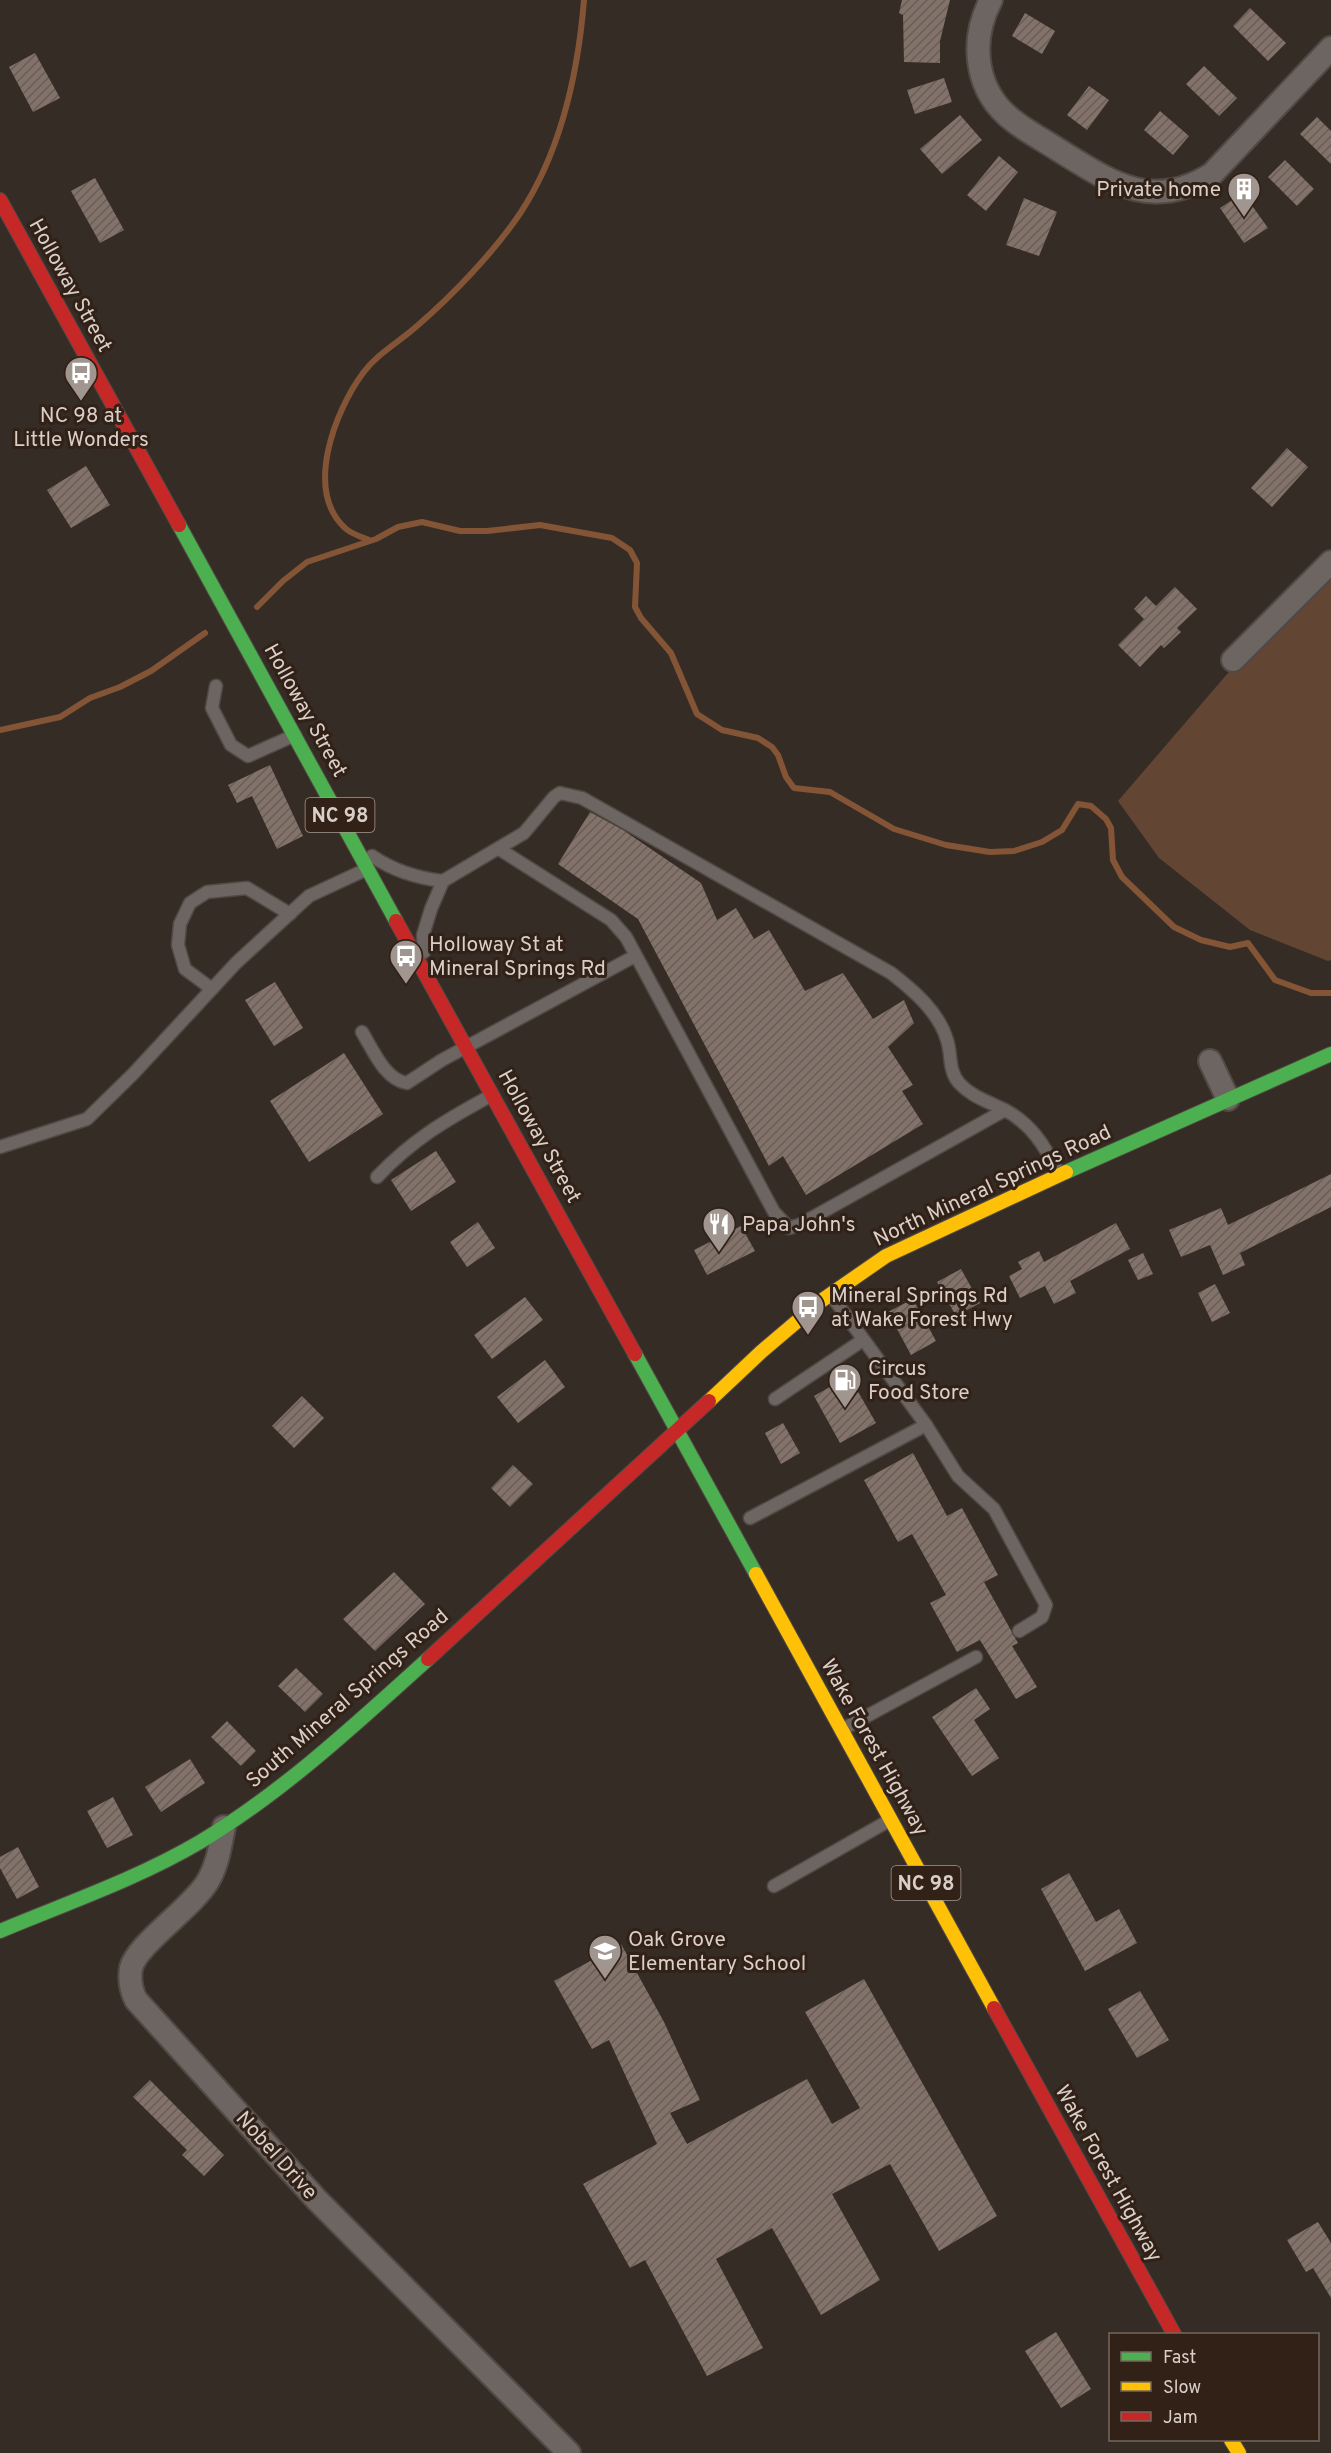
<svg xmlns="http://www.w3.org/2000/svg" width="1331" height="2453" font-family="Overpass,sans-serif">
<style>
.grass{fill:#624533}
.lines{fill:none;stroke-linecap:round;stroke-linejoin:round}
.stream{stroke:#835536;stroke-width:6}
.building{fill:url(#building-hatch)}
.lane-casing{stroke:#524944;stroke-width:15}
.street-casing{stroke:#524944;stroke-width:26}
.fast-casing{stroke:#524944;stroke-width:16}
.slow-casing{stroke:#524944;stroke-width:16}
.jam-casing{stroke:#524944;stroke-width:16}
.lane{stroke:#6c6561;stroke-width:12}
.street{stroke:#6c6561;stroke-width:22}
.fast{stroke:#4caf50;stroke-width:14}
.slow{stroke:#ffc107;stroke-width:14}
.jam{stroke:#c62828;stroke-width:14}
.labels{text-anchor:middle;stroke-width:6;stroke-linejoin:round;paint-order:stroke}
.shield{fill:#312117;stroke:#a79b93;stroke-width:1.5}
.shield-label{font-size:20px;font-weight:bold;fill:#dacfc8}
.poi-label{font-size:21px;fill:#dacfc8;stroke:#312117;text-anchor:start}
.street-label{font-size:21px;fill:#dacfc8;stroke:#312117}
</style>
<defs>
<pattern id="building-hatch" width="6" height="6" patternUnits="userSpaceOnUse" patternTransform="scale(1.5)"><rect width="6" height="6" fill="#827269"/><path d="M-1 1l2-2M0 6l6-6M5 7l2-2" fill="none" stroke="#685d57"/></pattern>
</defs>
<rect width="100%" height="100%" fill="#362c26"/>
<polygon class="grass" points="1331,570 1331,960 1328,961 1250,930 1159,858 1118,801 1234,666"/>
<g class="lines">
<g class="stream">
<path d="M369,540C362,537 351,534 345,528C304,490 335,411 363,373C378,353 399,342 417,326C453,295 495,251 521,212C562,149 578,73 584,0"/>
<polyline points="257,607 283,581 307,562 376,539 398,527 422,522 460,531 487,531 540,525 612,538 630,550 637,563 635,607 641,618 671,653 697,714 722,730 758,738 772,747 778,755 786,777 794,788 830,792 894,829 946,845 990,852 1014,851 1042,842 1062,830 1078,804 1091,806 1106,819 1111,828 1113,860 1122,877 1174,927 1201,940 1230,947 1248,943 1275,980 1311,993 1331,993"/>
<polyline points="0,730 60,717 90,698 120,687 151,671 205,633"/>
</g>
</g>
<g class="building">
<polygon points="902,0 950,0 940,41 940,63 904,62 903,15 899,13"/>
<polygon points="1250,8 1286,43 1268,61 1233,26"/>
<polygon points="1025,13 1055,31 1042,54 1012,36"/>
<polygon points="35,53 60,98 33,112 9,67"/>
<polygon points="1204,66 1237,98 1219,116 1186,84"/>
<polygon points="944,78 952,102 915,114 907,90"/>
<polygon points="1089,86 1109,100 1087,130 1067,115"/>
<polygon points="1160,111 1189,136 1173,155 1144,130"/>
<polygon points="960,115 982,140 942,174 920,149"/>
<polygon points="1317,117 1331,131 1331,164 1300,134"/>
<polygon points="999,156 1018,172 986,211 967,195"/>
<polygon points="1285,160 1314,189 1297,206 1268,177"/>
<polygon points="95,178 124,230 100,243 71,191"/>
<polygon points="1243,193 1268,228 1244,243 1220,208"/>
<polygon points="1024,198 1057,212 1039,256 1006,245"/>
<polygon points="1287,448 1308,467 1272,507 1251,488"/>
<polygon points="86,466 110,505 71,528 47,490"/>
<polygon points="1175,587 1197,609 1177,628 1181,632 1164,648 1161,645 1140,667 1118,645 1144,619 1134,609 1146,596 1156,606"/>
<polygon points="270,765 303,836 277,849 252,796 237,803 228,785"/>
<polygon points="590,812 623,830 701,883 717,920 736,908 754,939 769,930 805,991 843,973 873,1019 904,1000 914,1023 888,1047 913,1085 902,1091 923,1124 806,1195 783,1156 769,1166 638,919 558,864"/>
<polygon points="275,982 303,1028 274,1046 245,1000"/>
<polygon points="344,1053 383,1114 309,1162 270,1101"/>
<polygon points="436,1151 456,1182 411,1211 391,1180"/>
<polygon points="1331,1174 1331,1207 1240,1253 1245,1265 1223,1275 1210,1245 1181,1257 1169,1230 1221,1208 1228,1225"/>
<polygon points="478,1222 495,1248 467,1267 450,1242"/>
<polygon points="1116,1223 1130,1249 1070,1281 1076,1293 1054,1304 1045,1286 1020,1298 1009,1276 1022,1269 1018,1262 1039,1251 1044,1262"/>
<polygon points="741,1226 755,1251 707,1275 694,1250"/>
<polygon points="1143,1253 1153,1274 1138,1280 1128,1260"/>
<polygon points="961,1269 980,1303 956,1316 937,1282"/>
<polygon points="1215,1284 1230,1313 1212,1322 1198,1293"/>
<polygon points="525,1297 543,1320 492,1359 474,1335"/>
<polygon points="913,1299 936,1341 911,1355 888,1312"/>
<polygon points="545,1360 565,1387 518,1423 497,1397"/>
<polygon points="849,1376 876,1423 840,1443 814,1396"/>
<polygon points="302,1396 324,1418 294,1448 272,1426"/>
<polygon points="783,1423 800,1453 781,1464 765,1433"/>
<polygon points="913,1453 947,1516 962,1508 998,1575 984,1582 1018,1643 1012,1646 1037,1687 1016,1699 980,1640 957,1652 930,1603 946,1595 912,1534 898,1542 864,1480"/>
<polygon points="513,1465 533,1484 510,1507 491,1488"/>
<polygon points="394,1572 425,1604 375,1651 343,1619"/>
<polygon points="296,1668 323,1694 305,1712 278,1686"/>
<polygon points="976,1688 990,1709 974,1720 999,1758 972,1776 932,1717"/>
<polygon points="227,1721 256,1751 241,1766 211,1737"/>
<polygon points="190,1759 205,1783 161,1812 145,1787"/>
<polygon points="113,1797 133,1835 107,1848 87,1811"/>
<polygon points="18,1847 39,1887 17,1899 0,1868 0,1857"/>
<polygon points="1069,1873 1096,1922 1119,1909 1137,1943 1085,1971 1041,1889"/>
<polygon points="621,1944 664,2022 700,2100 670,2113 687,2144 807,2079 832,2124 860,2108 805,2012 864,1979 997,2216 939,2251 890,2164 832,2194 880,2280 821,2315 772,2228 716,2259 763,2348 707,2376 645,2260 630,2268 583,2184 657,2144 609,2040 592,2049 554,1981"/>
<polygon points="1140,1991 1169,2040 1137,2058 1108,2009"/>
<polygon points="150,2080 224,2155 204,2176 182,2155 187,2150 133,2097"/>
<polygon points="1318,2222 1331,2243 1331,2298 1313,2268 1306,2272 1287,2240"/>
<polygon points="1056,2332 1091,2389 1061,2408 1025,2351"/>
</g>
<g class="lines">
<g class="lane-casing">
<g id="lane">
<polyline points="216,686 212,708 231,745 248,756 295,735"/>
<polyline points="499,849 611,920 626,937 774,1212 789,1228 799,1225 1005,1110"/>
<path d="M372,856C394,871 416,878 443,881"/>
<path d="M424,952L423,935L431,909L443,881L524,833L554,797L560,793L582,798L891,973C913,990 939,1012 947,1040C952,1055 948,1070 959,1083C972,1097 987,1101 1003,1109C1031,1123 1045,1146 1059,1174"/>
<polyline points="212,989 185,969 178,945 180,924 190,903 207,892 247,888 290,914"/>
<path d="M362,1032C373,1050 385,1080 407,1083L442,1060L635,956"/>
<polyline points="0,1147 87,1119 133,1074 236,963 309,896 367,869"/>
<path d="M377,1177C413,1139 446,1120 492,1095"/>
<polyline points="831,1295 926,1425 958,1476 994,1509 1046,1605 1042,1617 1019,1631"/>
<polyline points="775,1399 863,1340"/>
<polyline points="750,1518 926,1425"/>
<polyline points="843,1729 976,1657"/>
<polyline points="774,1886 890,1820"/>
</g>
</g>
<g class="street-casing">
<g id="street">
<path d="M991,0C969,42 975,93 1015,122C1028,132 1043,140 1057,149C1110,182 1152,212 1212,174L1331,48"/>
<polyline points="1233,660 1331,562"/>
<polyline points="1210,1061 1228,1099"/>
<path d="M224,1827C220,1846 218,1864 208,1881C192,1908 137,1944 131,1968C129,1980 131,1990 136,2000L317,2200L569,2453"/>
</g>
</g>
<g class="fast-casing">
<g id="fast">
<polyline points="179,525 396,921"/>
<polyline points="1066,1172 1331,1054"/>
<polyline points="635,1354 756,1574"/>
<path d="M0,1931C67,1903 137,1879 200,1842C283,1792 356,1724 428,1659"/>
</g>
</g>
<g class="slow-casing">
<g id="slow">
<polyline points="709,1401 761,1352 821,1301 886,1256 1066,1172"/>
<polyline points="756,1574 994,2008"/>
<polyline points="1231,2440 1239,2453"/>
</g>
</g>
<g class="jam-casing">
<g id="jam">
<polyline points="0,200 179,525"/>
<polyline points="396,921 635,1354"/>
<polyline points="428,1659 709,1401"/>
<polyline points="994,2008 1174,2334"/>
</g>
</g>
<use href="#lane" class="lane"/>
<use href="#street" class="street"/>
<use href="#fast" class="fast"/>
<use href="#slow" class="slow"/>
<use href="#jam" class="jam"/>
</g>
<defs>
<g id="building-pin" transform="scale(1.725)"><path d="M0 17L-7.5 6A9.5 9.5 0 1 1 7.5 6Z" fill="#a1968f" stroke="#312117"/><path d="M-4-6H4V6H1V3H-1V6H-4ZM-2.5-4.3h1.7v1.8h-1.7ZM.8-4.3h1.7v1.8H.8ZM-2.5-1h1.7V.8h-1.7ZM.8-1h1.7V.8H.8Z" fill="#fff"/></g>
<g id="bus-pin" transform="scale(1.725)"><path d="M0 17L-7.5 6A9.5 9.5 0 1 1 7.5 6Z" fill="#a1968f" stroke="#312117"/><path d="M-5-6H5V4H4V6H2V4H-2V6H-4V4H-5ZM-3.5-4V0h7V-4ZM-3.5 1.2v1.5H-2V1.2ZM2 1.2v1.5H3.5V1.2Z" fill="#fff"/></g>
<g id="restaurant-pin" transform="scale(1.725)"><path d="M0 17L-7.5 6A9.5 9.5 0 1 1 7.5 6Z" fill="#a1968f" stroke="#312117"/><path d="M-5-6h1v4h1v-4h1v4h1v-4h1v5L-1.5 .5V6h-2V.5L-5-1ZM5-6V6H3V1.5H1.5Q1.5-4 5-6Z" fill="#fff"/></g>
<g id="fuel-pin" transform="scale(1.725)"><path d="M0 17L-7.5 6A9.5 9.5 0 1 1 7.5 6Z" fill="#a1968f" stroke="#312117"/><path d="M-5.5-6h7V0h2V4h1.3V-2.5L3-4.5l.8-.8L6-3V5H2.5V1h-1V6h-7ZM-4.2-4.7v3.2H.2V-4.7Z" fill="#fff"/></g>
<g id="school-pin" transform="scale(1.725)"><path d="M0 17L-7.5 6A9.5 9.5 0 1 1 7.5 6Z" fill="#a1968f" stroke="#312117"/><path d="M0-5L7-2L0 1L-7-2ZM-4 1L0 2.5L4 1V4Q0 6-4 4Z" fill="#fff"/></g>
</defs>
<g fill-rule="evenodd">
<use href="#building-pin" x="1244" y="189"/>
<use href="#bus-pin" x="81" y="373"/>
<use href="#bus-pin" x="406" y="956"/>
<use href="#restaurant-pin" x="719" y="1224"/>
<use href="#bus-pin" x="808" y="1307"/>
<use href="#fuel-pin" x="845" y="1380"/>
<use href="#school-pin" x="605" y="1951"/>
</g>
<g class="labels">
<g class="shield">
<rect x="305.5" y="798" width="69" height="34" rx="4.5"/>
<rect x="891.5" y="1866" width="69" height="34" rx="4.5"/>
</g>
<g class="shield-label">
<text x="340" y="822">NC 98</text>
<text x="926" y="1890">NC 98</text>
</g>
<g class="poi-label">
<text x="1221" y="196" text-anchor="end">Private home</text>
<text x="81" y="422" text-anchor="middle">NC 98 at<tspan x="81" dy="24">Little Wonders</tspan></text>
<text x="429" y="951">Holloway St at<tspan x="429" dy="24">Mineral Springs Rd</tspan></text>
<text x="742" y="1231">Papa John's</text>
<text x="831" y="1302">Mineral Springs Rd<tspan x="831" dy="24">at Wake Forest Hwy</tspan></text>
<text x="868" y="1375">Circus<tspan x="868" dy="24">Food Store</tspan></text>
<text x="628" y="1946">Oak Grove<tspan x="628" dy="24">Elementary School</tspan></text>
</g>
<g class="street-label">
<text transform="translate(71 285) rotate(61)" y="7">Holloway Street</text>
<text transform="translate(306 710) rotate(61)" y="7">Holloway Street</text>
<text transform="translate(540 1136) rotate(61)" y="7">Holloway Street</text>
<text transform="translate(992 1185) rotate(-25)" y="7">North Mineral Springs Road</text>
<text transform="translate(347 1698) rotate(-41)" y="7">South Mineral Springs Road</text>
<text transform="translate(875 1747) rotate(61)" y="7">Wake Forest Highway</text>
<text transform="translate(277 2155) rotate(48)" y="7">Nobel Drive</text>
<text transform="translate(1109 2173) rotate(61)" y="7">Wake Forest Highway</text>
</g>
</g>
<rect x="1109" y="2333" width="210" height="108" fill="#312117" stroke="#75675e" stroke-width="1.5"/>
<rect x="1121" y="2352" width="30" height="9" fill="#4caf50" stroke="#75675e" stroke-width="1.5"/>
<text x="1163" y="2363" font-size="18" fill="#dacfc8">Fast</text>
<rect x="1121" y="2382" width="30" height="9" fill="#ffc107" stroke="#75675e" stroke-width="1.5"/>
<text x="1163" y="2393" font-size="18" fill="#dacfc8">Slow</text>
<rect x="1121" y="2412" width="30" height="9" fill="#c62828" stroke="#75675e" stroke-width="1.5"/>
<text x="1163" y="2423" font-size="18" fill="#dacfc8">Jam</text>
</svg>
